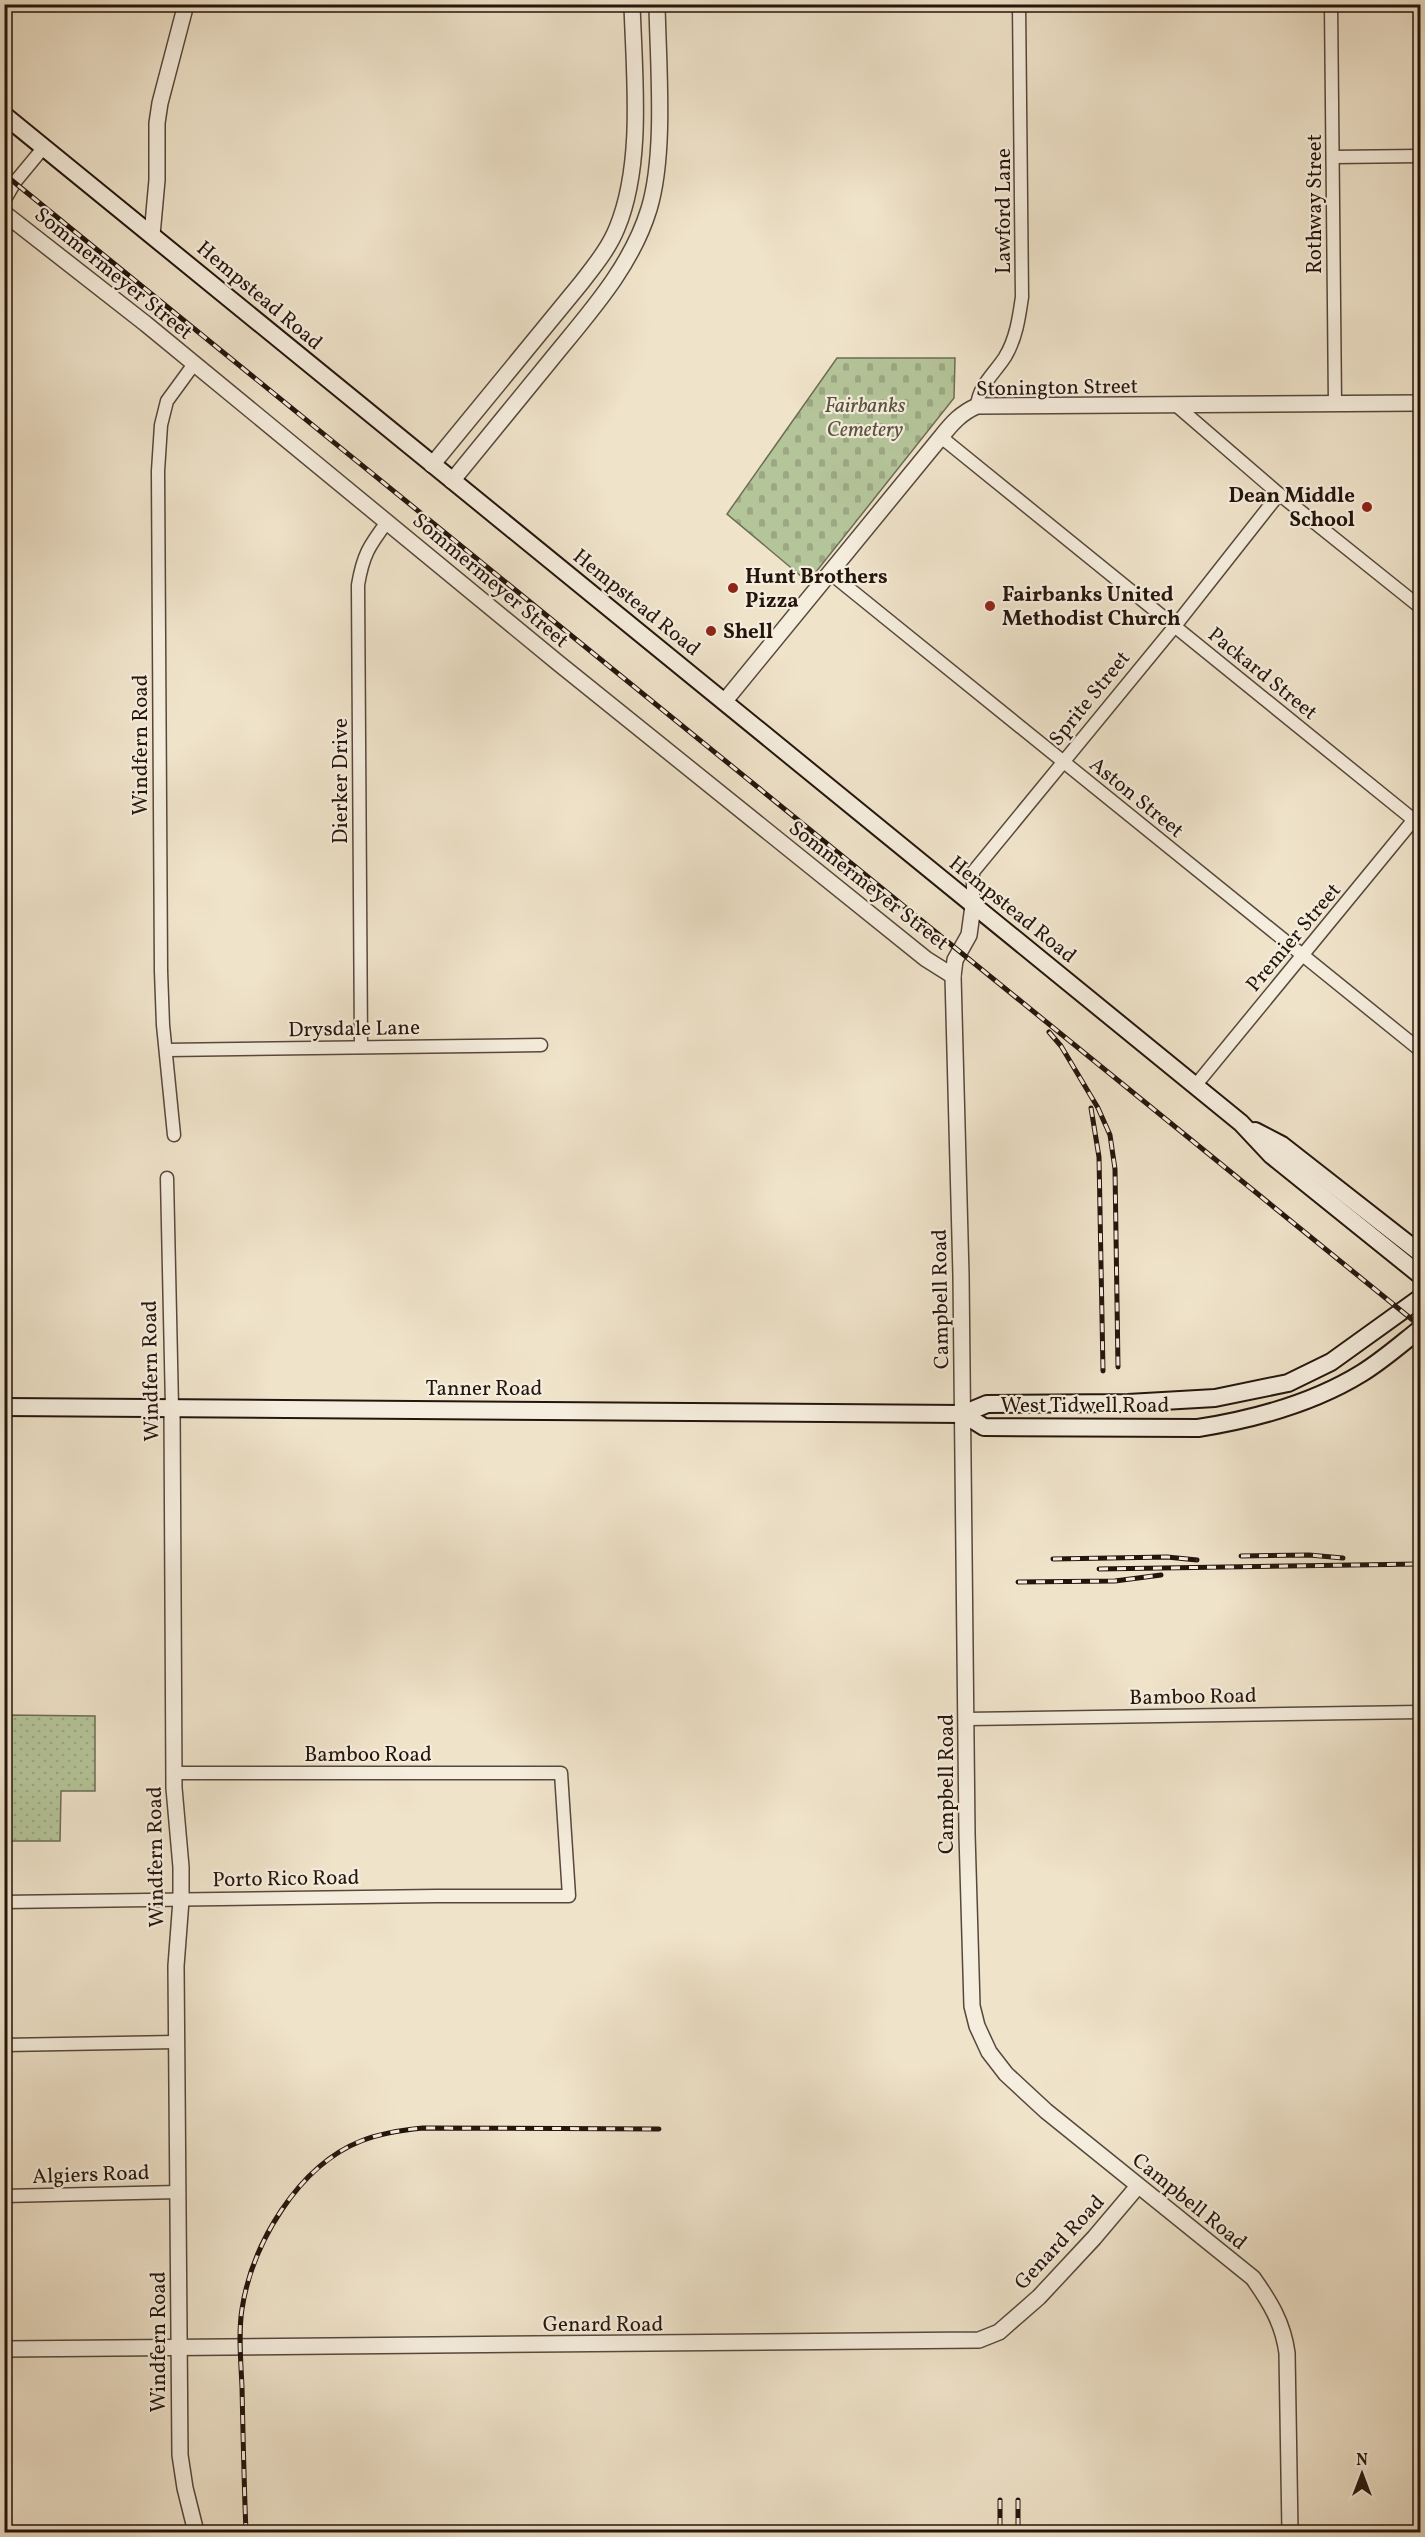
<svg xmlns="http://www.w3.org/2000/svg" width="1425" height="2537" font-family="Vollkorn,serif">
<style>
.green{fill:url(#green-dots);stroke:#6c6d54;stroke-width:1.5}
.cemetery{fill:url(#cemetery-stones);stroke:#6c6d54;stroke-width:1.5}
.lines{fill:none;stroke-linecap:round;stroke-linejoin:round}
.minor-casing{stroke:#57483c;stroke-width:15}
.tertiary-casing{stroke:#57483c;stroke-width:18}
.secondary-casing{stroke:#24150d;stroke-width:20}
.minor{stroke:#f5eddd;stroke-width:12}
.tertiary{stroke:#f5eddd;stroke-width:15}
.secondary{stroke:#f5eddd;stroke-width:16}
.rail-casing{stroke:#24150d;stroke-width:5}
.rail{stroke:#f5eddd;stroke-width:3;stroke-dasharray:9;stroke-linecap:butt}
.poi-dot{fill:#8f2418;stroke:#f5eddd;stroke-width:2}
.labels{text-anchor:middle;stroke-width:4.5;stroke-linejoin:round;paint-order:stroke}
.street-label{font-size:21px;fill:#24150d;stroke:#f5eddd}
.park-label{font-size:21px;font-style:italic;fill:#57533e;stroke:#f5eddd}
.poi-label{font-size:21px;font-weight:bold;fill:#24150d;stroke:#f5eddd;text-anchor:start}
</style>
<defs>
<pattern id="green-dots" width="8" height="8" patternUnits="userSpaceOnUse" patternTransform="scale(1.5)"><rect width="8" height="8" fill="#b5c59a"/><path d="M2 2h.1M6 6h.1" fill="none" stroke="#9ca884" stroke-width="1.8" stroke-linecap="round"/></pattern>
<pattern id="cemetery-stones" width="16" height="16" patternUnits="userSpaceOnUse" patternTransform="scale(1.5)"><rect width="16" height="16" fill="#b5c59a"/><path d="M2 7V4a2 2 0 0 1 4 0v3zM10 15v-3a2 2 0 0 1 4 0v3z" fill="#9ca884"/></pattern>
</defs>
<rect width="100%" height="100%" fill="#efe3ca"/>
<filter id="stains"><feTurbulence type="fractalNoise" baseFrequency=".00333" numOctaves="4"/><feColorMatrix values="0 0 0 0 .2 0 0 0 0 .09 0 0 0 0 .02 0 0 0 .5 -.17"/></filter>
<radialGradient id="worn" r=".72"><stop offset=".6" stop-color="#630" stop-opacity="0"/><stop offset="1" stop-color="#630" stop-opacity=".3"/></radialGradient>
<polygon class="green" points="5,1715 95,1716 95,1791 61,1791 60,1841 5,1841"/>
<polygon class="cemetery" points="837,358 955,358 954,398 808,582 727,514"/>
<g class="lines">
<g class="minor-casing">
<g id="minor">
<polyline points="1331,4 1335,404"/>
<polyline points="1333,157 1420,156"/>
<polyline points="4,201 15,182 44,147"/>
<path d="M977,406C979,385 994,374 1005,357C1016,339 1019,318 1022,297L1019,4"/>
<polyline points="1177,406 1279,494 1420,607"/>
<polyline points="941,437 1420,825"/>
<polyline points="830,573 1420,1050"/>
<polyline points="973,906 973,872 1175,626 1279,494"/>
<path d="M361,1047L358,585C363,555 369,546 387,522"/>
<polyline points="167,1050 541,1045"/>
<polyline points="1195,1086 1420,812"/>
<polyline points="174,1135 163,1025 161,971 158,471 161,425 167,401 194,364"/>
<polyline points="167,1178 172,1407"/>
<polyline points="967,1719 1420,1712"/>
<polyline points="4,1902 436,1896 569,1896 561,1773 175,1773"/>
<polyline points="4,2045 176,2042"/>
<polyline points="4,2196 178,2192"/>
</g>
</g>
<g class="tertiary-casing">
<g id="tertiary">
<polyline points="4,213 146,324 557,662 926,959 953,976"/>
<polyline points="152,235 157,180 157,123 160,103 186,4"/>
<path d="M432,465L582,282C595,265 609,248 617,228C644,163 634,74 632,4"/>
<path d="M452,481C485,441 517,401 550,361C588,314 631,268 649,209C666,153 658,64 657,4"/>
<path d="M724,702L941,437C952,423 961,413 977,406L1420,403"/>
<path d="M973,906L969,935L955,960L953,976L961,1275L967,1834L972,2006L977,2026L989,2052L1006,2074L1046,2111L1253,2278C1270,2302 1283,2323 1287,2353L1290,2532"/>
<polyline points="172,1407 174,1788 181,1867 181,1900 176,1966 180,2455 185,2488 196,2532"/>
<polyline points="4,2349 979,2340 999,2332 1039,2297 1094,2238 1138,2186"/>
</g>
</g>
<g class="secondary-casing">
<g id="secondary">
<polyline points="4,115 1241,1123 1271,1155 1420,1275"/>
<polyline points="1255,1131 1282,1145 1420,1253"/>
<polyline points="4,1407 963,1414 987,1404 1128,1403 1215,1398 1288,1383 1331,1362 1420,1298"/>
<path d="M963,1414L984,1427L1198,1428C1255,1419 1312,1404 1362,1373C1383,1360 1401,1344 1420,1329"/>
</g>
</g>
<use href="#minor" class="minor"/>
<use href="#tertiary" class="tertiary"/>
<use href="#secondary" class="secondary"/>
<g class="rail-casing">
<g id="rail">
<polyline points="4,174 1420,1326"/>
<polyline points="1049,1032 1061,1046 1098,1108 1110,1135 1115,1169 1118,1367"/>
<polyline points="1091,1108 1099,1157 1103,1371"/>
<polyline points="1241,1556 1309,1555 1343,1558"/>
<polyline points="1053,1559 1167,1557 1197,1560"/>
<polyline points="1099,1569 1420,1564"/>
<polyline points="1018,1582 1115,1581 1161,1575"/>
<polyline points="1000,2500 1000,2532"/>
<polyline points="1018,2500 1018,2532"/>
<path d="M246,2532C244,2484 243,2435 242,2387C241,2362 238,2334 242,2309C252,2244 298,2166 361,2141C381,2133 402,2130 423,2128L659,2129"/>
</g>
</g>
<use href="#rail" class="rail"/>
</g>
<g class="poi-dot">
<circle cx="1367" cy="507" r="6"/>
<circle cx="733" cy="588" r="6"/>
<circle cx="990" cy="606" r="6"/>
<circle cx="711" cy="631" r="6"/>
</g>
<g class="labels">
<g class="street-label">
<text transform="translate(1314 204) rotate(-90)" y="7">Rothway Street</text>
<text transform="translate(1003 211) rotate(-90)" y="7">Lawford Lane</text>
<text transform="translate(114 273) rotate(39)" y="7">Sommermeyer Street</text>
<text transform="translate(260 295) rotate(40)" y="7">Hempstead Road</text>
<text transform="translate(1057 387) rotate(-1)" y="7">Stonington Street</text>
<text transform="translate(491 580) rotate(40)" y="7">Sommermeyer Street</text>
<text transform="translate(637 602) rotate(39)" y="7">Hempstead Road</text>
<text transform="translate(1263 673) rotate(39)" y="7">Packard Street</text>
<text transform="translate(1089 698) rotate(-51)" y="7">Sprite Street</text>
<text transform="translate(140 745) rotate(-90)" y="7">Windfern Road</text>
<text transform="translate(340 781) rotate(-90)" y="7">Dierker Drive</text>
<text transform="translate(1137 797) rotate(39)" y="7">Aston Street</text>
<text transform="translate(869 885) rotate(38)" y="7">Sommermeyer Street</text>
<text transform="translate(1013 909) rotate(39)" y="7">Hempstead Road</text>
<text transform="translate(1293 937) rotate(-50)" y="7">Premier Street</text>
<text transform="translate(354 1028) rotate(-1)" y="7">Drysdale Lane</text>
<text transform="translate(940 1299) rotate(-91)" y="7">Campbell Road</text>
<text transform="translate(150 1371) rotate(-91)" y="7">Windfern Road</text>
<text x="484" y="1395">Tanner Road</text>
<text x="1085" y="1412">West Tidwell Road</text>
<text transform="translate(1193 1696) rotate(-1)" y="7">Bamboo Road</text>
<text x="368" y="1761">Bamboo Road</text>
<text transform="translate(946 1784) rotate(-90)" y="7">Campbell Road</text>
<text transform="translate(155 1857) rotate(-91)" y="7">Windfern Road</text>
<text transform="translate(286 1878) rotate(-1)" y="7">Porto Rico Road</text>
<text transform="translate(91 2174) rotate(-2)" y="7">Algiers Road</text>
<text transform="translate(1190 2201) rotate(39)" y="7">Campbell Road</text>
<text transform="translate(1059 2242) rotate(-47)" y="7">Genard Road</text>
<text x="603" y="2331">Genard Road</text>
<text transform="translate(158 2342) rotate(-90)" y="7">Windfern Road</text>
</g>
<g class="park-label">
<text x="865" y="412">Fairbanks<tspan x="865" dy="24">Cemetery</tspan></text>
</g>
<g class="poi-label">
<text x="1355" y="502" text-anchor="end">Dean Middle<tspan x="1355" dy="24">School</tspan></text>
<text x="745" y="583">Hunt Brothers<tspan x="745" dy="24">Pizza</tspan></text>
<text x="1002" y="601">Fairbanks United<tspan x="1002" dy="24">Methodist Church</tspan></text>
<text x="723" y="638">Shell</text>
</g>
</g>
<rect width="1425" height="2537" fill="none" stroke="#efe3ca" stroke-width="24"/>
<rect x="6" y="6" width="1413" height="2525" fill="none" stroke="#24150d" stroke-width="3"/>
<rect x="12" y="12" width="1401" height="2513" fill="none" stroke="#24150d" stroke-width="1.5"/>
<g transform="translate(1362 2474)" stroke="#f5eddd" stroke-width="4.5" paint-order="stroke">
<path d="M0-4.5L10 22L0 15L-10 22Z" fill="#24150d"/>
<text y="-9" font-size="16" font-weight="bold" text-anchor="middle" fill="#24150d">N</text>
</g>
<rect width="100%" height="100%" filter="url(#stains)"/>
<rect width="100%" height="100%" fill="url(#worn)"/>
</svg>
